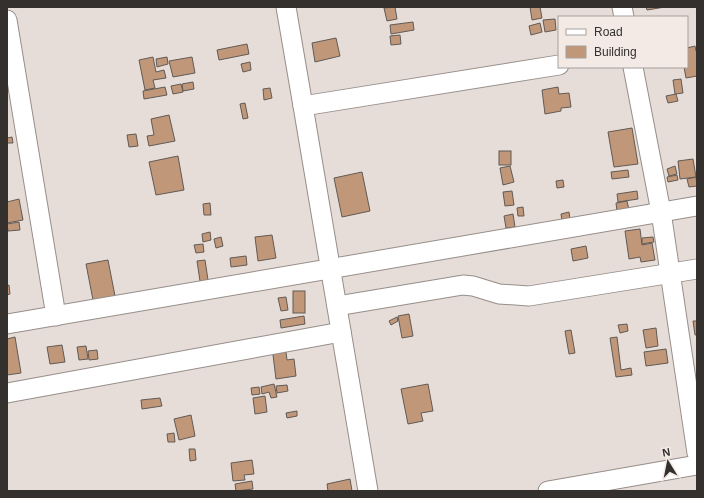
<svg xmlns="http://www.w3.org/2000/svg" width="704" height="498" font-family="Helvetica,sans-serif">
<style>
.building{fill:#c19779;stroke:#615a55}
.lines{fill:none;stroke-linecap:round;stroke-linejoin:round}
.minor-casing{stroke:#978e8a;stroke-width:21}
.minor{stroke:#fff;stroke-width:19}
</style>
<rect width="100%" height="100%" fill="#e6ddd8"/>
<g class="building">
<polygon points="395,7 397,19 387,21 384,8"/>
<polygon points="530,7 540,7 542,18 532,20"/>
<polygon points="646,7 665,7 647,10"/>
<polygon points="555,19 556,30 545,32 543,20"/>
<polygon points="413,22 414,30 391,34 390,25"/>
<polygon points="540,23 542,32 531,35 529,26"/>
<polygon points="400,35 401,44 391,45 390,36"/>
<polygon points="336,38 340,56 315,62 312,43"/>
<polygon points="247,44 249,54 219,60 217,50"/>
<polygon points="695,46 696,51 697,51 697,76 686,78 684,67 687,67 687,48"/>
<polygon points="153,57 156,72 164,70 166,78 153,80 155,88 145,90 139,60"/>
<polygon points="167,57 168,64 157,67 156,59"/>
<polygon points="192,57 195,73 173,77 169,61"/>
<polygon points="250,62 251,70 243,72 241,64"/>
<polygon points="681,79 683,93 675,94 673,80"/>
<polygon points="193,82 194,89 183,91 182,84"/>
<polygon points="181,84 183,92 173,94 171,86"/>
<polygon points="165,87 167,95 144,99 143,91"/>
<polygon points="558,87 559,94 569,93 571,107 561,108 561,111 545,114 542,90"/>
<polygon points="270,88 272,98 264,100 263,89"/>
<polygon points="676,94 678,101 668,103 666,96"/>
<polygon points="245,103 248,118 243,119 240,104"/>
<polygon points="169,115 175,141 149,146 147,136 154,135 151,119"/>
<polygon points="632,128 638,164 614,167 608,132"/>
<polygon points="136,134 138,146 129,147 127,135"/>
<polygon points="12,137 13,143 7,143 7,138"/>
<rect x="499" y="151" width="12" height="14"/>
<polygon points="178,156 184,190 156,195 149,162"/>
<polygon points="693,159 696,177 680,179 678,161"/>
<polygon points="510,166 514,182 503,185 500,168"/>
<polygon points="675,166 677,174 669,176 667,169"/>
<polygon points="628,170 629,177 612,179 611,172"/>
<polygon points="362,172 370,211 342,217 334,178"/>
<polygon points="677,175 678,180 668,182 667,177"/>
<polygon points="696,177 697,186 689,187 687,179"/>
<polygon points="563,180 564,187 557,188 556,181"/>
<polygon points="512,191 514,205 505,206 503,192"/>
<polygon points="637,191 638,199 618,202 617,194"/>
<polygon points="19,199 23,220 7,223 7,202"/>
<polygon points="627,201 629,210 617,211 616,203"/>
<polygon points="210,203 211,215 204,215 203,204"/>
<polygon points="523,207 524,216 518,216 517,208"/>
<polygon points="569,212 570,219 562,221 561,214"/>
<polygon points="513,214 515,227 506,228 504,216"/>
<polygon points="19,222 20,230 8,231 7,224"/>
<polygon points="640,229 642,245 652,243 655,260 641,262 640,257 629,259 625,231"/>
<polygon points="210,232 211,240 203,242 202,234"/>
<polygon points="272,235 276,258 258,261 255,237"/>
<polygon points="221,237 223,246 216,248 214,239"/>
<polygon points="653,237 654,242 642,244 642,238"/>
<polygon points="203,244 204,252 196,253 194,245"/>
<polygon points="586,246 588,258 573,261 571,249"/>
<polygon points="246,256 247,265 231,267 230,258"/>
<polygon points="108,260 115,296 93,300 86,264"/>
<polygon points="205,260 208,280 200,281 197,261"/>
<polygon points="9,285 10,294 7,295 7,286"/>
<rect x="293" y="291" width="12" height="22"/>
<polygon points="286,297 288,310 281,311 278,298"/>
<polygon points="409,314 413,336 402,338 398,316"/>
<polygon points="304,316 305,324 281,328 280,320"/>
<polygon points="397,317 398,321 391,325 389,321"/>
<polygon points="693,321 697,321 697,335 695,335"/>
<polygon points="627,324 628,331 620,333 618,325"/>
<polygon points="656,328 658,346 646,348 643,330"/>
<polygon points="571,330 575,353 569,354 565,331"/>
<polygon points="15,337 21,373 7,375 7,339"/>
<polygon points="617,337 621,370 631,368 632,375 616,377 610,338"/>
<polygon points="62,345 65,362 50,364 47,347"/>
<polygon points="285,345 287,360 294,359 296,376 276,379 272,347"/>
<polygon points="86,346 88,359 79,360 77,347"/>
<polygon points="666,349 668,363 646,366 644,352"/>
<polygon points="97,350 98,359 89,360 88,351"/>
<polygon points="274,384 277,397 271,398 269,392 262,394 261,387"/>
<polygon points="428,384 433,411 421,413 423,421 408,424 401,389"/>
<polygon points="287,385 288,391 277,393 276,386"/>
<polygon points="259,387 260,394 252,395 251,388"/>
<polygon points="265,396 267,412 255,414 253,398"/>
<polygon points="160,398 162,406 142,409 141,400"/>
<polygon points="297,411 297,416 287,418 286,413"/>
<polygon points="191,415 195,436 179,440 174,419"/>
<polygon points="174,433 175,442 168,442 167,434"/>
<polygon points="189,449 195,449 196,460 190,461"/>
<polygon points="252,460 254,474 244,475 245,480 233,481 231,463"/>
<polygon points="350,479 352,491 328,491 327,484"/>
<polygon points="252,481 253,489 236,491 235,484"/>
</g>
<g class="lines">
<g class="minor-casing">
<g id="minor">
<polyline points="286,7 303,106 368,491"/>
<polyline points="622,7 624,17"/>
<polyline points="7,20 56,316"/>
<polyline points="633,67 661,212 697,453"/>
<polyline points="303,106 559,65"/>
<polyline points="337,306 463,285 473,286 499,294 529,296 697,269"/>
<polyline points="7,324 697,206"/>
<polyline points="7,393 341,332"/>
<polyline points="548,491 697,465"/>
</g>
</g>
<use href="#minor" class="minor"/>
</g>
<rect width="704" height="498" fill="none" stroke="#33302e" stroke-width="16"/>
<rect x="558" y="16" width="130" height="52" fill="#f3eae5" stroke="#a6a09c"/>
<rect x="566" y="29" width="20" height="6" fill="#ffffff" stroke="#a6a09c"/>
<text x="594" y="36" font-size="12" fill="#33302e">Road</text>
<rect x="566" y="46" width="20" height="12" fill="#c19779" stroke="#a6a09c"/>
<text x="594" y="56" font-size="12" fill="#33302e">Building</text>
<g transform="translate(668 462) rotate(350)" stroke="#f3eae5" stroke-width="3" paint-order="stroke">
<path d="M0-3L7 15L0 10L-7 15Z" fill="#33302e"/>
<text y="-6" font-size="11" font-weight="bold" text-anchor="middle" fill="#33302e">N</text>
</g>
</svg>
